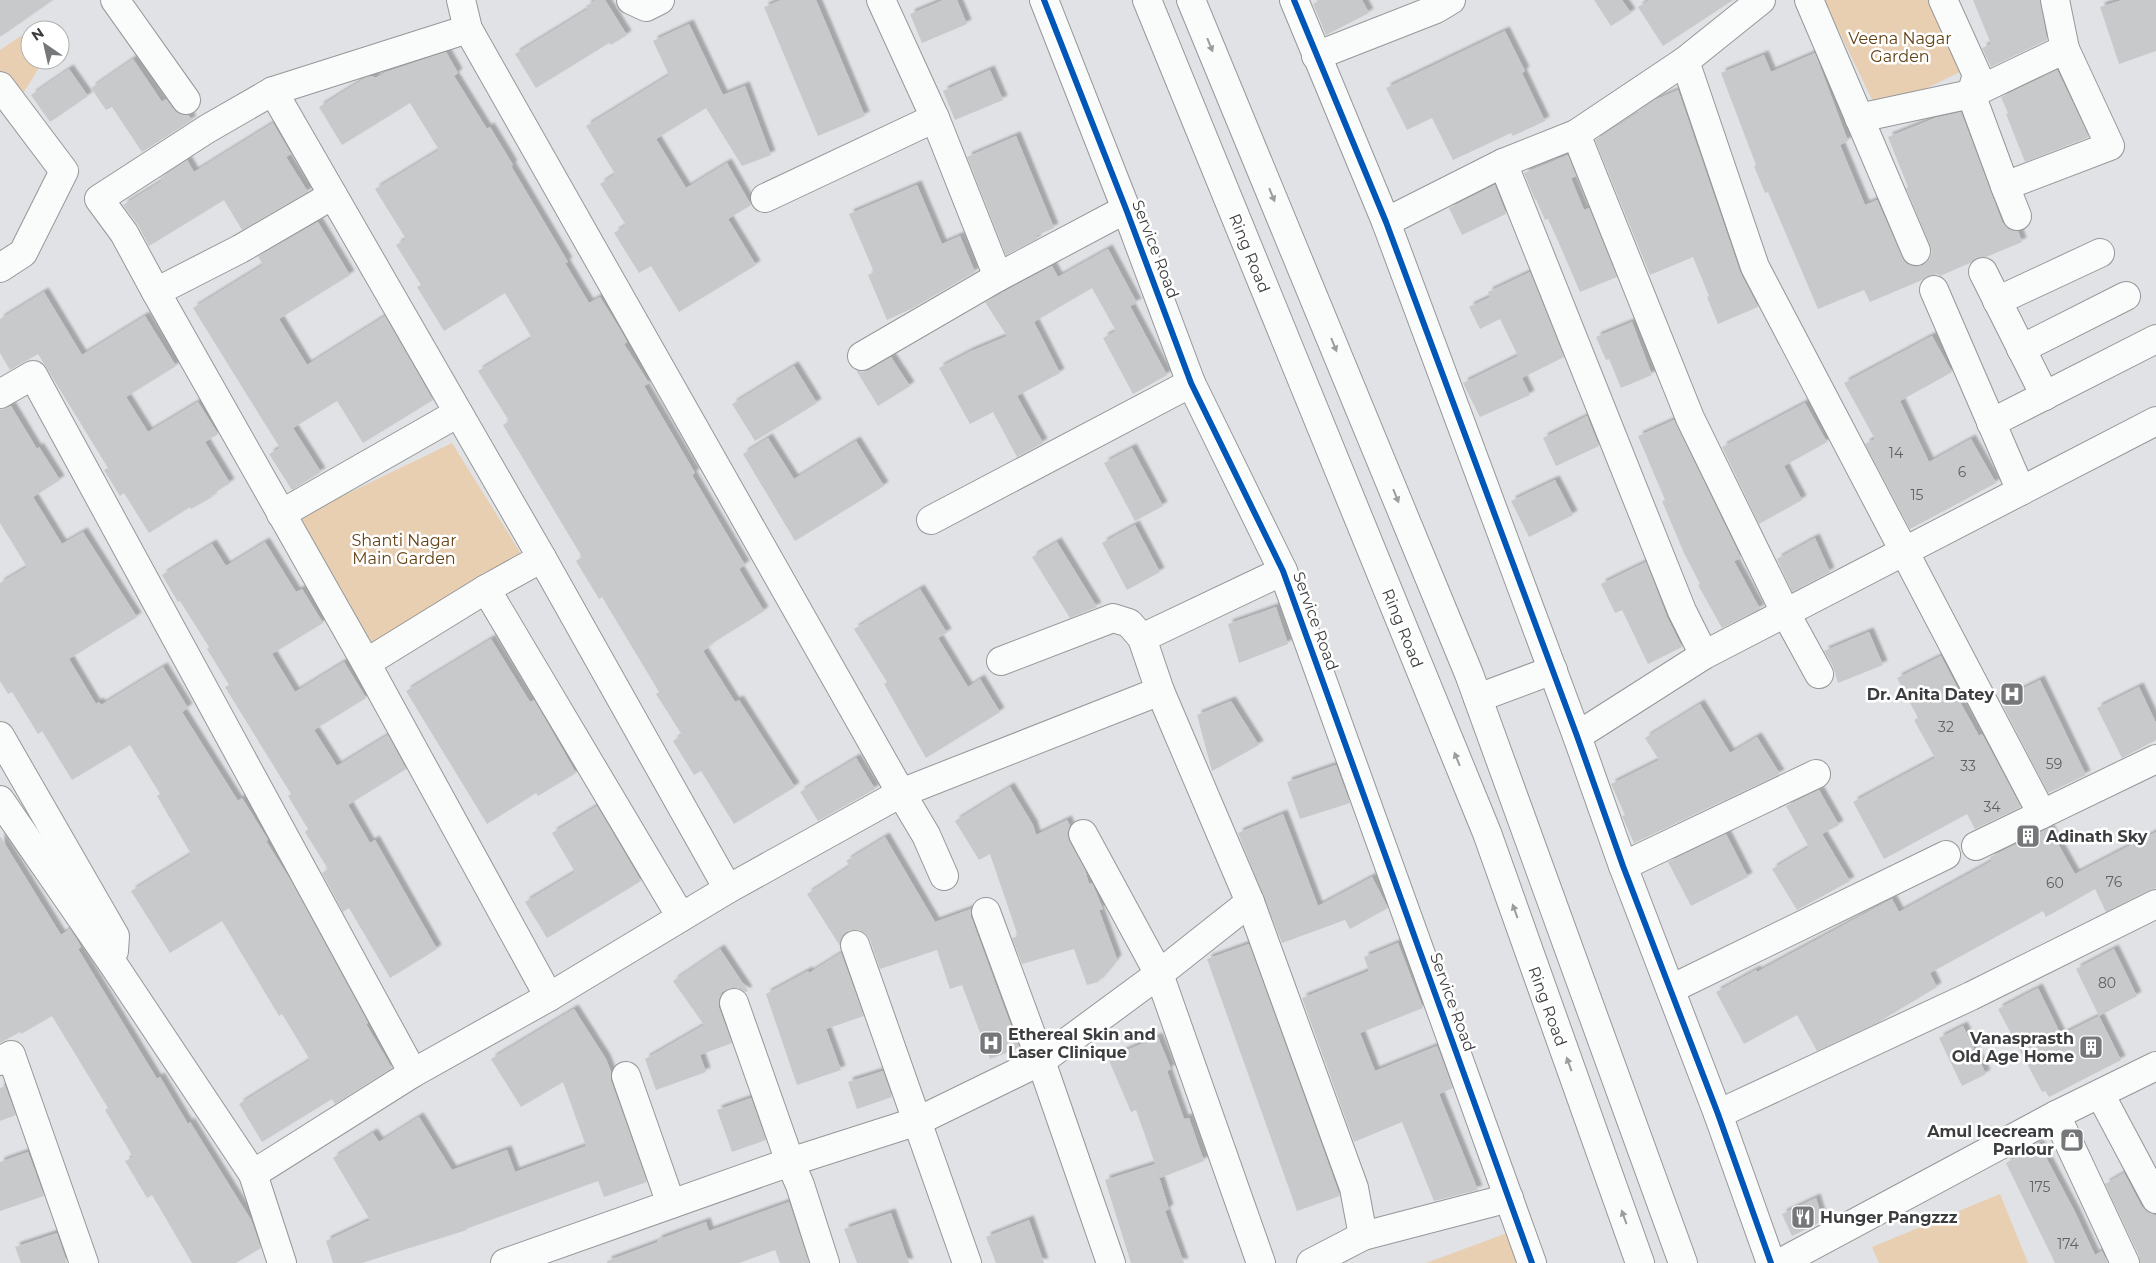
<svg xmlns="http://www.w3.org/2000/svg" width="2156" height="1263" font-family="Montserrat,sans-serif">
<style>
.green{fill:#e9cfb2}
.building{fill:#c8c9cb;filter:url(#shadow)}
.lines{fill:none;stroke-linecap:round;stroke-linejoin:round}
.minor-casing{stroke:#969799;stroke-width:30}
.major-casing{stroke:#969799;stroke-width:30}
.minor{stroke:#fafbfb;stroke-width:28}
.major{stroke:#fafbfb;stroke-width:28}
.cycleway-casing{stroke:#fff;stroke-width:9}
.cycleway{stroke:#0057b8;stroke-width:6}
.oneway{fill:#9b9c9d}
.labels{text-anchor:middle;stroke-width:5;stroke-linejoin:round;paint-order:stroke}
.number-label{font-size:14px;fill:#616264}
.park-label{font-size:16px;fill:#634215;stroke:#fff}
.street-label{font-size:16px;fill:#3c3d3f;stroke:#fff}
.poi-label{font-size:16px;font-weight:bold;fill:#3c3d3f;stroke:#fff;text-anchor:end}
</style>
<defs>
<filter id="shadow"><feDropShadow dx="4.5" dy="-4.5" stdDeviation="1" flood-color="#0004"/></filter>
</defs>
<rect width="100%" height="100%" fill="#e0e2e5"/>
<g class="green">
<polygon points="1824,0 1933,0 1966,69 1878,112"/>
<polygon points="30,30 30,60 44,60 20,98 0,73 0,50"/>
<polygon points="452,443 528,565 375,649 299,517"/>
<polygon points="2000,1194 2028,1263 1879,1263 1872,1247"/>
<polygon points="1510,1232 1521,1263 1426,1263"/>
</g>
<g class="building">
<polygon points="0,0 53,0 0,37"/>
<polygon points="596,0 605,0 627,35 611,45 609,43 536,88 515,54 588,9 586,6"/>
<polygon points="781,0 816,0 865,116 818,136 764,7"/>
<polygon points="943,0 957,0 967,24 922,43 910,14"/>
<polygon points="1320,0 1362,0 1369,13 1326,35 1313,4"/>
<polygon points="1594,0 1622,0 1631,13 1611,26"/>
<polygon points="1650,0 1733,0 1663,46 1638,7"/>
<polygon points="1973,0 2040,0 2047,40 1991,67 1982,48 1991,44"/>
<polygon points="2122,0 2156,0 2156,51 2119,64 2100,7"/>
<polygon points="689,24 723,95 745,86 771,155 742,166 706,108 656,139 686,188 727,163 751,205 728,219 756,265 679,312 651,266 639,273 614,233 626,225 600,184 615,174 586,126 669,75 653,41"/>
<polygon points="1505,31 1525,71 1522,73 1545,121 1513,136 1511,133 1453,160 1432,118 1407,130 1386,88"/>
<polygon points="446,52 458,73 454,76 487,129 490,127 513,165 511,166 568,262 565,263 589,303 600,297 621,331 627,342 624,344 649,383 644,386 695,473 692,475 745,565 739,569 764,611 708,646 709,647 703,651 735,702 739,700 795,787 734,824 701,771 694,775 673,741 682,735 656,694 659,692 602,597 599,599 576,561 582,557 503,425 509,421 478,371 532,338 505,293 444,331 417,287 421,285 396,245 406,239 375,189 439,150 410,103 342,145 319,107 367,77 373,76 375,78 386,72"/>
<polygon points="1815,53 1848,141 1840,145 1865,205 1877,200 1902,257 1906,263 1915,267 1923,265 1929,260 1932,252 1930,245 1906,188 1908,187 1888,137 1935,118 1961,112 2002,222 2008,229 2018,231 2022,242 1986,257 1976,258 1970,263 1940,276 1938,274 1928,276 1922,280 1870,302 1864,290 1818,309 1768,192 1765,193 1754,166 1756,165 1721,73 1764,55 1771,72"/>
<polygon points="133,59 162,102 166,99 174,109 180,114 188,115 192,120 142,152 112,107 106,110 91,88"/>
<polygon points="69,69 88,96 50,122 31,95"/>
<polygon points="990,70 1003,100 955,120 943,91"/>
<polygon points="2057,70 2089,137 2025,162 2006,114 2008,113 2001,97"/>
<polygon points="1678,90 1740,272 1758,307 1718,324 1707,297 1709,296 1693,257 1650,275 1595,140 1638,113 1638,112 1655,100"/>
<polygon points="273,123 291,154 286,157 308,192 242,230 224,200 149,246 138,225 123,205 162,181 160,178 187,160 194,172"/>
<polygon points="1016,136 1054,228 1035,236 1037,239 1006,255 967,157"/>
<polygon points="1568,155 1576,176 1571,178 1584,210 1589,208 1617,277 1580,292 1558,241 1548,219 1545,220 1536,199 1535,200 1524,173"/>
<polygon points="917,185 942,244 960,236 975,272 911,309 887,320 868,275 874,272 849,214"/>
<polygon points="1495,185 1506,214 1462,235 1449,208"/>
<polygon points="318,222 350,275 279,319 307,365 385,316 433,400 363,443 337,401 293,428 321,472 292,490 269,454 280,448 193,308 263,265 258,256"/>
<polygon points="1108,249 1137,303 1130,306 1167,375 1133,394 1103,338 1116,331 1092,288 1034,322 1060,373 1017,396 1043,443 1017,457 993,412 970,424 939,368 969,352 1007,336 985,302 1052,266 1058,277"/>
<polygon points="1530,272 1564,357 1522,378 1530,395 1480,417 1463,383 1518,356 1500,319 1480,329 1469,307 1490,297 1488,292"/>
<polygon points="44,292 82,355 145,316 176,366 126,397 148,432 198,402 218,434 205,442 230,483 211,495 212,497 191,509 190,507 149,533 124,493 120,496 104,470 108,468 38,354 10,370 0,353 0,319"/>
<polygon points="1632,322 1652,375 1621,388 1609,359 1606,360 1596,337"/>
<polygon points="1932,336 1952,372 1900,401 1929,462 1971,439 1996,483 1910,529 1865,444 1875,439 1844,383"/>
<polygon points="891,357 910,386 878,406 856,370 863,372 869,370"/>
<polygon points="794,366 817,403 755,441 732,404"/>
<polygon points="1805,403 1827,442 1784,466 1802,500 1759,524 1722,447"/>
<polygon points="11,406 37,449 39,447 60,480 33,497 62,544 83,532 137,617 69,659 96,704 99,702 101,705 163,667 188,708 182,712 238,801 242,798 268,840 266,841 291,881 368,1023 366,1024 392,1068 335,1104 332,1099 262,1142 239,1104 310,1060 282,1014 279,1016 222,921 170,953 131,891 191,854 157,796 160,794 130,745 72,780 42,731 38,734 12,692 8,694 0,681 0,583 27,567 0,523 0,410"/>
<polygon points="1587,416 1599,446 1556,466 1543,438"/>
<polygon points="1674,420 1741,558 1734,561 1760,609 1722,628 1698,585 1700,584 1684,553 1662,501 1665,500 1638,436"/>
<polygon points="768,438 794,479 856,441 884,486 795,541 743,454"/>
<polygon points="1132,448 1163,506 1135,521 1104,463"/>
<polygon points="1555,480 1573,515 1529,537 1511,501"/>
<polygon points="1135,525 1160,572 1127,590 1102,543"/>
<polygon points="1815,538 1830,572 1792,592 1777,559"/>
<polygon points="265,542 296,592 302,589 323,623 272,654 295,692 344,662 366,698 314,730 337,766 388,735 406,769 348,805 370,843 375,840 437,949 390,978 349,908 343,912 322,873 328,869 305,832 308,829 288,796 291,794 225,687 229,685 207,649 209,647 180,601 178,602 162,575 212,544 226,566"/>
<polygon points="1057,542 1097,607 1070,618 1032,557"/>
<polygon points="1646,562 1667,617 1682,647 1648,664 1622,610 1615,613 1601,584"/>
<polygon points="920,589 947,633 938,638 968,687 980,679 1000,712 926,758 884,684 887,682 854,629"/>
<polygon points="1276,607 1288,644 1239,663 1228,624"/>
<polygon points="1869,632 1883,665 1838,683 1833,666 1824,651"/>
<polygon points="491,639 530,702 534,700 576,773 538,796 536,793 487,824 406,691"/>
<polygon points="1941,656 1959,691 1955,693 1979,736 1982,734 2021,807 1975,829 1967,814 1884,859 1853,802 1935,758 1914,720 1918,718 1897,678"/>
<polygon points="2040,680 2086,775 2048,793 2000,700"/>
<polygon points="2139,687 2156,723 2156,740 2122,758 2097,708"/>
<polygon points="1231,701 1259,745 1212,771 1197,715"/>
<polygon points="1700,704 1730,753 1757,737 1780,774 1634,843 1622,816 1625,815 1611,784 1659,760 1645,738"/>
<polygon points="856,758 875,789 818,821 800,792"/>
<polygon points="1336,765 1350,803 1300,819 1287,782"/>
<polygon points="1010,787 1033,825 1036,835 1067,820 1070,826 1067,833 1069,841 1085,870 1089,884 1092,883 1103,909 1099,910 1117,959 1098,982 1087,985 1074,949 1022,964 1012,938 1018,936 990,854 979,860 955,821"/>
<polygon points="1819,790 1839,825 1822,834 1850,881 1797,910 1772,869 1809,847 1786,806"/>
<polygon points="597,806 641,881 547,938 525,902 575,872 552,833"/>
<polygon points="1283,814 1318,906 1372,877 1388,908 1350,929 1345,920 1282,943 1238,833"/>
<polygon points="2049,828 2075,874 2156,832 2156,888 2149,890 2106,912 2095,889 2046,917 2043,911 1930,973 1937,987 1877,1023 1817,1051 1797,1015 1744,1044 1716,992 1756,970 1757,972 1892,899 1899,912 1992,861 1990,857"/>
<polygon points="1726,834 1748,877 1691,906 1668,862"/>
<polygon points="0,836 61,935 70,929 76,938 81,947 78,949 157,1079 160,1077 188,1124 190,1122 251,1220 261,1248 236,1263 192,1263 152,1195 147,1198 125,1161 133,1157 105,1110 108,1108 52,1016 21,1034 20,1032 0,1043"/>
<polygon points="885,837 935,922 971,909 971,917 1019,1048 990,1059 962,985 950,989 937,950 880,969 870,940 866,934 858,930 849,930 843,935 840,946 807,894 850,866 846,861"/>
<polygon points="1398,943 1423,1008 1360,1033 1375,1071 1437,1046 1453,1088 1439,1094 1478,1190 1434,1201 1402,1122 1354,1142 1302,998 1369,971 1364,957"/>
<polygon points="1249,944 1340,1196 1297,1211 1207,959"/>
<polygon points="720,949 748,991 745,992 737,988 729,988 722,992 719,1000 719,1008 732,1043 700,1055 706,1072 656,1090 645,1059 704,1025 673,981"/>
<polygon points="2114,949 2137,996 2099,1016 2076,969"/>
<polygon points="841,953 864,1016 826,1029 841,1070 797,1085 766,994 808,971 809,973"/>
<polygon points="2038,988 2061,1035 2099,1016 2121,1060 2049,1097 2045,1091 2042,1092 1998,1009"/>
<polygon points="574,1009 606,1059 611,1072 611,1081 647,1182 604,1197 598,1181 466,1229 467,1230 362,1263 333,1263 326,1241 370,1220 333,1158 373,1133 379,1142 419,1117 452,1170 507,1150 515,1172 586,1146 563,1082 521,1107 491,1059"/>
<polygon points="1963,1026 1986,1074 1962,1086 1939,1038"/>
<polygon points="1158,1037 1171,1069 1167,1071 1184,1119 1189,1118 1204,1161 1160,1178 1136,1110 1131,1112 1108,1058"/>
<polygon points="883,1071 892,1097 857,1109 848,1082"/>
<polygon points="5,1086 16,1115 0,1121 0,1088"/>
<polygon points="751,1098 766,1140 732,1152 717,1110"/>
<polygon points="2039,1144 2075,1212 2095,1255 2102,1251 2108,1263 2055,1263 2006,1163"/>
<polygon points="28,1152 44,1196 0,1211 0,1162"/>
<polygon points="1155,1164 1169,1209 1165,1211 1184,1263 1131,1263 1105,1180"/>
<polygon points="2124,1173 2142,1207 2156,1216 2156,1263 2140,1263 2139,1256 2105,1184"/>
<polygon points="1816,1198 1823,1221 1792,1236 1782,1214"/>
<polygon points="789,1202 809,1263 780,1263 775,1250 739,1263 607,1263 607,1261 658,1242 657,1240 706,1222 709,1231"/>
<polygon points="891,1213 909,1263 857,1263 844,1229"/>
<polygon points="1029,1220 1044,1263 996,1263 986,1237"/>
<polygon points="57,1233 67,1263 21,1263 15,1247"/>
</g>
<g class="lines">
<g class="minor-casing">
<g id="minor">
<polyline points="115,0 186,100"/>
<polyline points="461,0 468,29 901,793 926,835 944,876"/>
<polyline points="631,0 646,7 660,0"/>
<polyline points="881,0 935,118 998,277 1126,209"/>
<polyline points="1044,0 1126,209 1191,383 1283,571 1532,1263"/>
<polyline points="1294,0 1386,222 1577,736 1623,866 1718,1114 1771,1263"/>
<polyline points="1809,0 1916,251"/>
<polyline points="2055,0 2065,49"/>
<polyline points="468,29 273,91 207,129 99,199 124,233 156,292 366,663 549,997"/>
<polyline points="1316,56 1436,9 1451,0"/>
<polyline points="1685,61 1755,267 2042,814"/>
<polyline points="0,86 64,171 23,253 0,268"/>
<polyline points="273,91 542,558 728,889"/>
<polyline points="1859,118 1971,94 2065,49 2110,146 2005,186 1971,94 1977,75 1943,0"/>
<polyline points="1576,134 1690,418 1785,612 1819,674"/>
<polyline points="1503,163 1682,611 1704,655"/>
<polyline points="2005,186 2017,216"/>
<polyline points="765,198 935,118"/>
<polyline points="1386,222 1503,163 1576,134 1685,61 1761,0"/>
<polyline points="1983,272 2045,396"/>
<polyline points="1934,290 2021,491"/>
<polyline points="156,292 240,249 333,195"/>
<polyline points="1997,301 2100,253"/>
<polyline points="2021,349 2126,296"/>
<polyline points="862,356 998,277"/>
<polyline points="0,394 33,375 413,1073"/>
<polyline points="1991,423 2156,339"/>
<polyline points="281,514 458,413"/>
<polyline points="931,520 1191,383"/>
<polyline points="486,589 542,558"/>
<polyline points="1001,661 1113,618 1129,623 1142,638"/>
<polyline points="366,663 486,589 681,917"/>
<polyline points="0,736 115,936 114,951"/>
<polyline points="1577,736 1704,655 2156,421"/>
<polyline points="0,800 113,964 253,1174 282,1263"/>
<polyline points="1083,834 1159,974 1261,1263"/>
<polyline points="1976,846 2156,759"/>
<polyline points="1623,866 1816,774"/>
<polyline points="1250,902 1354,1188 1363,1236"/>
<polyline points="855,945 967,1263"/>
<polyline points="1671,989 1946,855"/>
<polyline points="734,1003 790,1162 800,1185 825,1263"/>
<polyline points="0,1061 11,1055 84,1263"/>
<polyline points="626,1076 671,1204"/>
<polyline points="2100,1094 2156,1199"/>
<polyline points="1718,1114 1971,996 2156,904"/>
<polyline points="2056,1115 2125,1263"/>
<polyline points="253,1174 413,1073 549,997 728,889 901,793 1160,691"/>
<polyline points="505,1263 790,1162 918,1121 1041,1061 986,912"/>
<polyline points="1111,1263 1041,1061 1159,974 1250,902 1160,691 1142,638 1283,571"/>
<polyline points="1311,1263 1363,1236 1509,1198"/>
<polyline points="1780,1263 2056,1115 2156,1066"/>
</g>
</g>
<g class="major-casing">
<g id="major">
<polyline points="1147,0 1487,833 1640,1263"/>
<polyline points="1191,0 1469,674 1683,1263"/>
<polyline points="1478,698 1553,670"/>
</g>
</g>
<use href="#minor" class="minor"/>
<use href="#major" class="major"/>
<g class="cycleway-casing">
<g id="cycleway">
<polyline points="1044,0 1126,209 1191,383 1283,571 1532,1263"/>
<polyline points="1294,0 1386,222 1577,736 1623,866 1718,1114 1771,1263"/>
</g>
</g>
<use href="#cycleway" class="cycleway"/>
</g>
<defs><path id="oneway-solid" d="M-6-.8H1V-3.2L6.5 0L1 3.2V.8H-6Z" transform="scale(1.25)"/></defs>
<g class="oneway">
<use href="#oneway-solid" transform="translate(1210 45) rotate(68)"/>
<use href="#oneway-solid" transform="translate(1272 195) rotate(68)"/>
<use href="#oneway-solid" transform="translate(1334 345) rotate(68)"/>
<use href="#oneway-solid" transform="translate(1396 496) rotate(68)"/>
<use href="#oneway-solid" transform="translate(1457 759) rotate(-112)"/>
<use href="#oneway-solid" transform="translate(1515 911) rotate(-110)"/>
<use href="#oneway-solid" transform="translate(1569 1064) rotate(-110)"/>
<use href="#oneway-solid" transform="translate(1624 1217) rotate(-110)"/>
</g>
<defs>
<g id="hospital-square" transform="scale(1.25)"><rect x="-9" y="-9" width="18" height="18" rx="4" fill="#757779" stroke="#fff"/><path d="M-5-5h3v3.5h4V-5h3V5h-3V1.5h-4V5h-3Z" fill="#fff"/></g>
<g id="building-square" transform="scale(1.25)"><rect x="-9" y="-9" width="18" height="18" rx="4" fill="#757779" stroke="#fff"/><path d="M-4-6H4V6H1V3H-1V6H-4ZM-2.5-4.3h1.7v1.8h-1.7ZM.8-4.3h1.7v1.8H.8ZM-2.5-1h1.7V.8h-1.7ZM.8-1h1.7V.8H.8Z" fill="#fff"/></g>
<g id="shop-square" transform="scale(1.25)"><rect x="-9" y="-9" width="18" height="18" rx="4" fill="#757779" stroke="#fff"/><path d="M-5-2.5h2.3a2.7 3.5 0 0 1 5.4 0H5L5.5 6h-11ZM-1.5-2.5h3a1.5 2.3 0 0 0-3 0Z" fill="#fff"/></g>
<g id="restaurant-square" transform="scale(1.25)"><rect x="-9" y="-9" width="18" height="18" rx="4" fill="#757779" stroke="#fff"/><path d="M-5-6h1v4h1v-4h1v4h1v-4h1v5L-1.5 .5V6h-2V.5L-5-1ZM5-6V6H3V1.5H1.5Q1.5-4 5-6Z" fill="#fff"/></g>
</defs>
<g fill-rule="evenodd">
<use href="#hospital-square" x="2012" y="694"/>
<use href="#building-square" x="2028" y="836"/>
<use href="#hospital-square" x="991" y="1043"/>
<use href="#building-square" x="2091" y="1047"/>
<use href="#shop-square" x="2072" y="1140"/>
<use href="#restaurant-square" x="1803" y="1217"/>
</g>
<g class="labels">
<g class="number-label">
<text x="1896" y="458">14</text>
<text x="1962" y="477">6</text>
<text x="1917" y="500">15</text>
<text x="1946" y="732">32</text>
<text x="2054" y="769">59</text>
<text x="1968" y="771">33</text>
<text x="1992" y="812">34</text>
<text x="2114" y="887">76</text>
<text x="2055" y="888">60</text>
<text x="2107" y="988">80</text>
<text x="2040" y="1192">175</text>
<text x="2068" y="1249">174</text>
</g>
<g class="park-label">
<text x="1900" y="44">Veena Nagar<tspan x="1900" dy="18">Garden</tspan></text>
<text x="404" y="546">Shanti Nagar<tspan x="404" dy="18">Main Garden</tspan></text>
</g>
<g class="street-label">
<text transform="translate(1156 249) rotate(69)" y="6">Service Road</text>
<text transform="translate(1250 253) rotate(68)" y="6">Ring Road</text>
<text transform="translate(1316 621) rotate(70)" y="6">Service Road</text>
<text transform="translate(1403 628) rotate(68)" y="6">Ring Road</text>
<text transform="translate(1453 1002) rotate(70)" y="6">Service Road</text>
<text transform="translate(1548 1006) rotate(70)" y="6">Ring Road</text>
</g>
<g class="poi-label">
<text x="1994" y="700">Dr. Anita Datey</text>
<text x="2046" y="842" text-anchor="start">Adinath Sky</text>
<text x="1008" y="1040" text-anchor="start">Ethereal Skin and<tspan x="1008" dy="18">Laser Clinique</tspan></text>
<text x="2074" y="1044">Vanasprasth<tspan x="2074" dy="18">Old Age Home</tspan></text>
<text x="2054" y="1137">Amul Icecream<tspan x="2054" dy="18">Parlour</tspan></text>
<text x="1820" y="1223" text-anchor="start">Hunger Pangzzz</text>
</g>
</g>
<g transform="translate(45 45) rotate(326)"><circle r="24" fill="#ffffff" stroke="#b1b1b2"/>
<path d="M0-4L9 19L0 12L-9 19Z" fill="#757779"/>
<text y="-8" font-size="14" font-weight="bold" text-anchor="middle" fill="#3c3d3f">N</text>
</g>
</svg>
